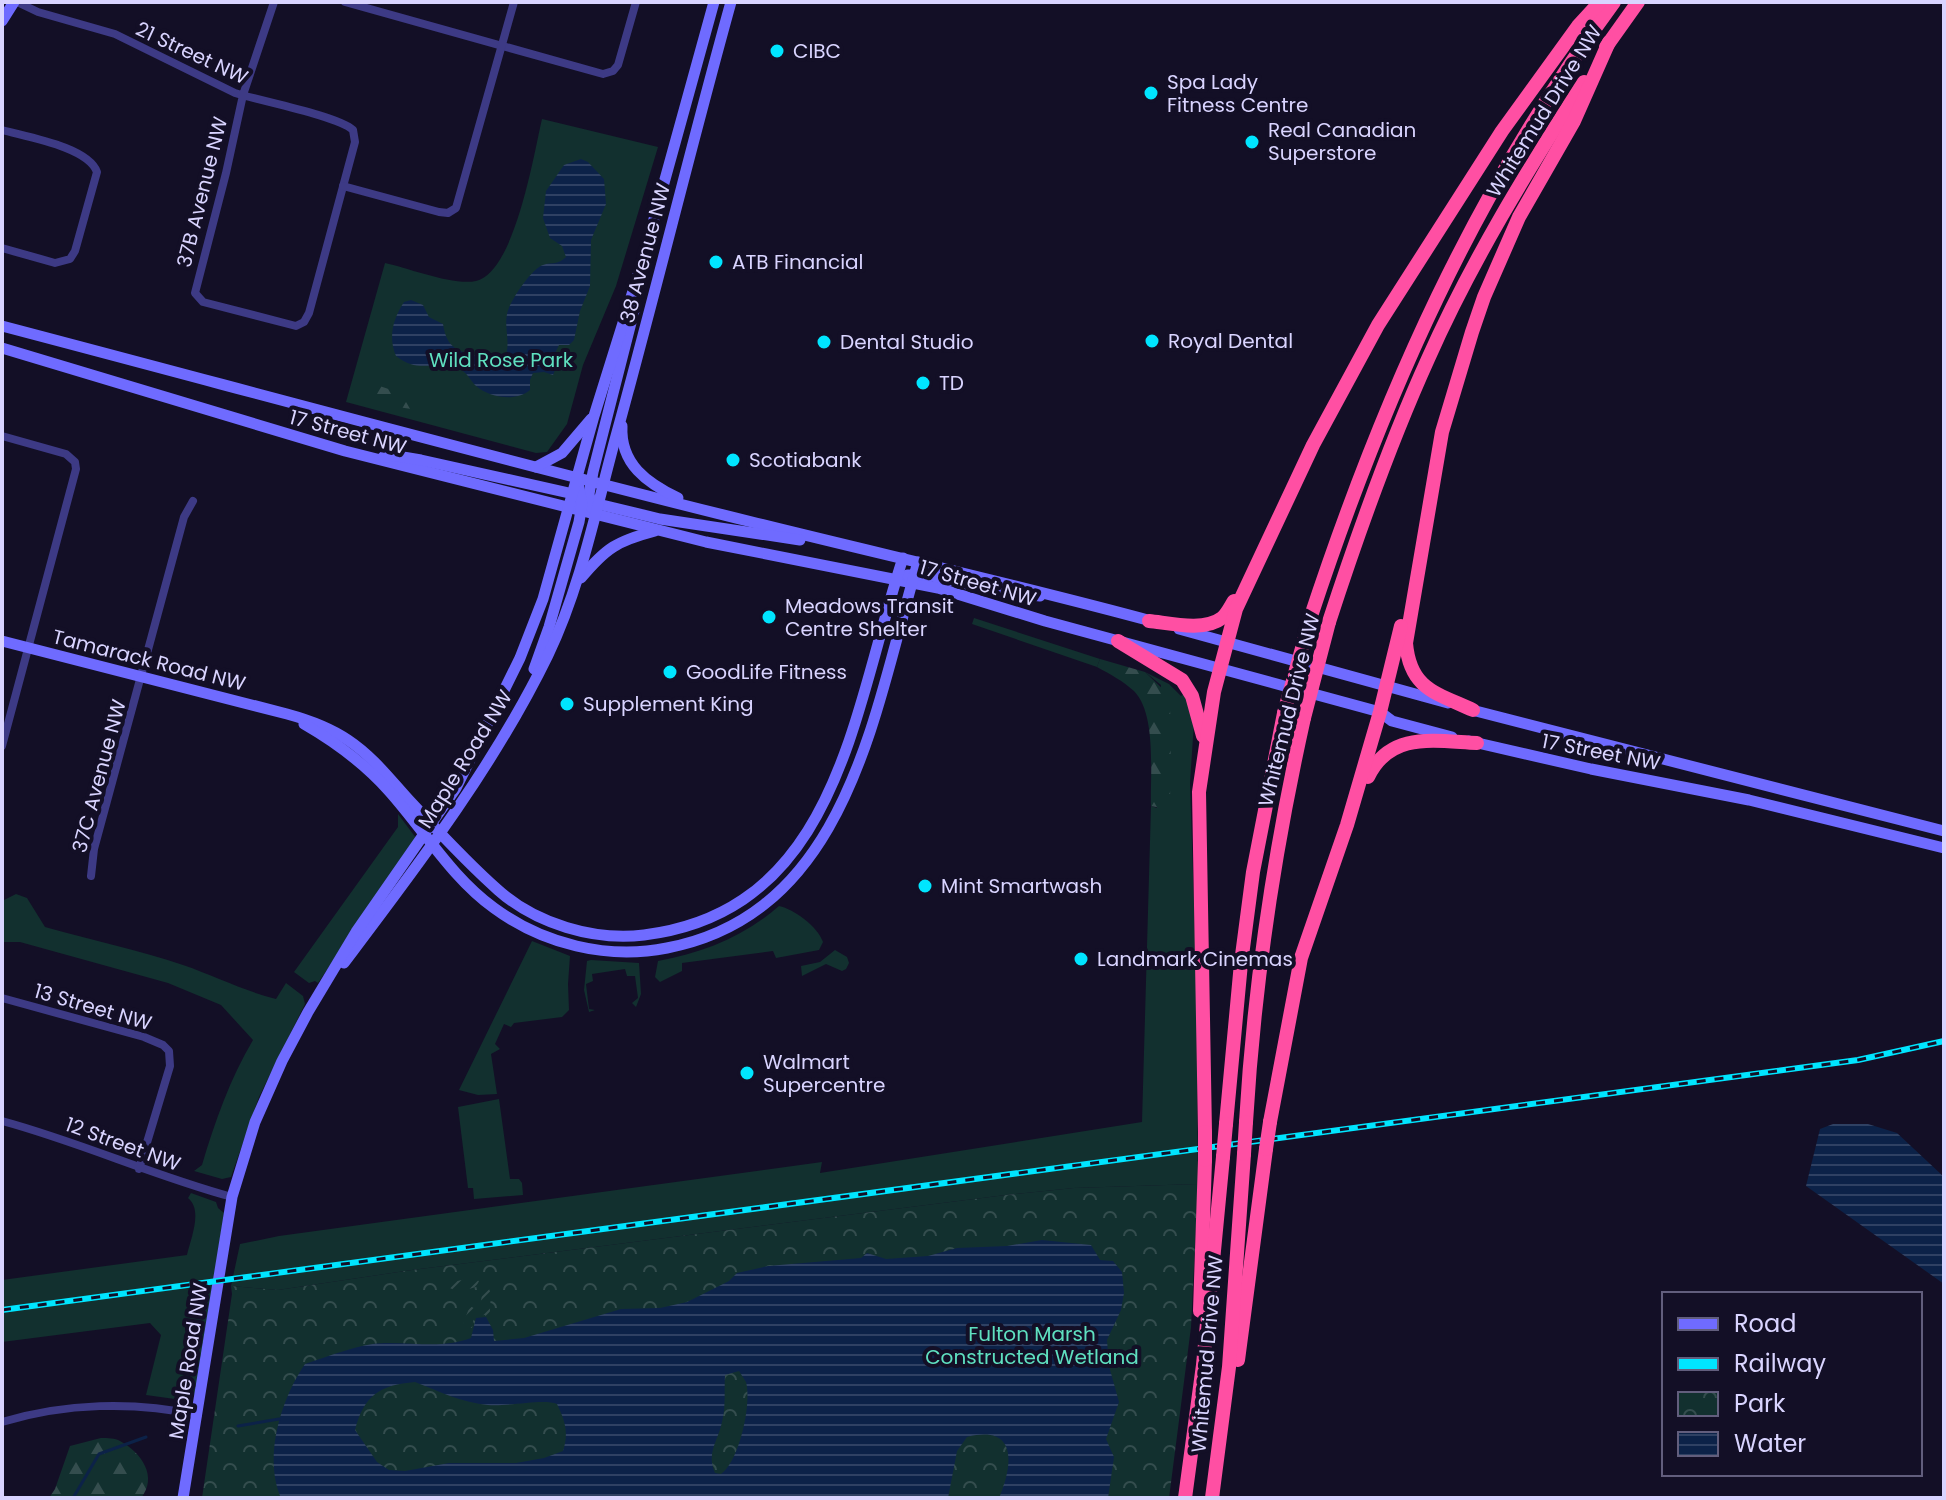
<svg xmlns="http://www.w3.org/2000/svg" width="1946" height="1500" font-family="Poppins,sans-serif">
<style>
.grass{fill:#12302f}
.forest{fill:url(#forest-firs)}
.park{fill:url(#park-crowns)}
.garden{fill:url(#garden-furrows)}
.water{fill:url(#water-rules);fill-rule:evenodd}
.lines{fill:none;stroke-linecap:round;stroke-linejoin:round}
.stream{stroke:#0c2248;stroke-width:3}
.street{stroke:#3d3a85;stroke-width:8}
.secondary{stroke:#6f6bff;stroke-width:11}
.highway{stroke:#ff4fa3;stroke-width:14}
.rail-casing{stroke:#00e5ff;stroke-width:6}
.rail{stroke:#130f26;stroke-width:3;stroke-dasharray:9;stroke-linecap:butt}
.highway-bridge{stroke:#ff4fa3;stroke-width:14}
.poi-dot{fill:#00e5ff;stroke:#130f26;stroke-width:3}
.labels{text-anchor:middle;stroke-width:8;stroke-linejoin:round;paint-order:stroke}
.poi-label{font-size:20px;fill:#d9d4ff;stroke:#130f26;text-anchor:start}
.street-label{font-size:20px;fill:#d9d4ff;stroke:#130f26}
.park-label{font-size:20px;fill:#5fe0c0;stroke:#130f26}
</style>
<defs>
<pattern id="forest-firs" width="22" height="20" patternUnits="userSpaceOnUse" patternTransform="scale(2)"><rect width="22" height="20" fill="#12302f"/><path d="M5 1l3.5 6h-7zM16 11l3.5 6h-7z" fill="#344d4e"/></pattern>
<pattern id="park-crowns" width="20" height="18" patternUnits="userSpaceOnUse" patternTransform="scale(2)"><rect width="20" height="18" fill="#12302f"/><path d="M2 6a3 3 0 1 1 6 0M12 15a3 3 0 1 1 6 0" fill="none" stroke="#344d4e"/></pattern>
<pattern id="garden-furrows" width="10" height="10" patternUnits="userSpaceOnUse" patternTransform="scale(2)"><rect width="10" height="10" fill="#12302f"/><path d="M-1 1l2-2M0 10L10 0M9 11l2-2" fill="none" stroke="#344d4e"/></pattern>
<pattern id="water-rules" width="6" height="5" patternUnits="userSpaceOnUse" patternTransform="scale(2)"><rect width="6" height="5" fill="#0c2248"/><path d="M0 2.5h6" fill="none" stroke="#2f4163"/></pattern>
</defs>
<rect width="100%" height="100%" fill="#130f26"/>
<g class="grass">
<path d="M542,119L658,147L616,286L583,365L567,424L547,452L536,453L346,402L385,263C408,268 454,286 476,281C515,272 534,153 542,119Z"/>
<polygon points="974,618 1100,659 1097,667 972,624"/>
<polygon points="1145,672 1169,684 1181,696 1185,693 1194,722 1190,783 1196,966 1198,1184 1074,1188 1006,1195 412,1270 278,1290 231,1286 240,1244 279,1236 822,1162 820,1173 1142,1122 1151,806 1157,808 1161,685"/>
<polygon points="398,814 416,838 318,983 315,981 309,983 294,972 398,827"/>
<path d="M16,894L27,898L45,927C91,940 138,950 183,965C215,976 244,991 276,999L286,983L303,996L305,1004L259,1097L231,1177L222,1179L194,1171L202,1165C215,1121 230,1079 253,1040L221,1005L168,983L20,942H2V901Z"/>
<path d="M779,906C794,909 818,927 823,942L819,950L776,958L773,951L682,963V971L660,982L655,977L658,961C703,953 745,936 779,906Z"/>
<polygon points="532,941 570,956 568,984 569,1010 562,1017 514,1023 511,1027 504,1024 495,1044 500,1049 491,1054 497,1094 478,1095 459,1090"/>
<polygon points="835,950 847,957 849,963 846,969 842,971 826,964 802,976 801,966 820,962"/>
<polygon points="591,960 639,963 641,994 636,1007 632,1003 638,998 635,976 627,976 625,969 592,974 593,981 586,984 589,1009 595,1010 589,1012 584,990 587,961"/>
<polygon points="499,1099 510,1179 519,1179 522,1183 523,1195 474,1199 473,1188 468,1188 458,1107"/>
<path d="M191,1193L216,1202L218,1208L224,1213L196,1393L193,1395L190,1393L182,1400L146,1395L161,1335L150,1323L2,1342V1280L187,1255C191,1238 203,1210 188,1198Z"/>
</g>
<g class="forest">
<polygon points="356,378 421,400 430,406 432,412 350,400"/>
<path d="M1100,659L1145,672L1169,695L1171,725L1170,804L1166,809L1151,806C1150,776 1157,714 1134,691C1123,681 1110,674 1097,667Z"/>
<path d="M101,1438C107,1438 115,1438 120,1441C142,1453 158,1477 141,1498H49L55,1489L70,1446Z"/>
</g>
<polygon class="park" points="1198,1184 1191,1327 1169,1498 202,1498 232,1294 231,1286 278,1290 412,1270 1006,1195 1074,1188"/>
<g class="garden">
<polygon points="470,1278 479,1281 476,1287 458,1292 450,1288 449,1283"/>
<polygon points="489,1289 491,1294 489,1324 485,1315 474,1316 472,1328 462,1326 470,1306 479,1311 482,1295"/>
</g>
<g class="water">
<path d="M581,159L588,162L604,179L606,204L591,240L590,286L580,311L574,340L569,345H559L550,364L555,370L553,375L544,372L533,373L530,380V390C516,402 490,398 476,386C470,380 467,372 458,368C435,359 420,375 396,356C388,337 393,319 404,302L411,300L423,305L429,317L443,324C447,350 459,351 480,357C491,360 494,364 505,357C511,343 504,329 507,314C509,302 532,268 543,265C552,262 558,265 566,257L562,246L550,238L543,218L546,191L564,165Z"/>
<polygon points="1833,1124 1868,1124 1897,1133 1944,1177 1944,1284 1806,1186 1820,1129"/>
<path d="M1042,1240L1091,1245L1100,1260L1113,1261L1122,1272L1124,1293L1121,1310L1107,1340L1109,1366L1119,1402L1106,1439L1114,1457L1108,1498H999C1013,1465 1018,1424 967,1437L957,1451L948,1498H281C263,1457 281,1399 305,1364C330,1356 358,1344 384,1343C415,1342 441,1349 471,1338L476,1318L486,1317L493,1330L494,1341L524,1338L621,1309L660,1308L687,1302L729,1281L737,1273L768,1266L861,1258L867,1253L886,1259L928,1256L957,1248L1007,1246ZM739,1371C740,1372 745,1381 746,1382C752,1404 739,1462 721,1474L715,1473C706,1453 718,1441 722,1422C726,1407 724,1390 725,1375ZM415,1382C438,1391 463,1403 488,1405C507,1407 544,1398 557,1404C565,1421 569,1432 563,1451L544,1458L516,1463H449L405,1471L389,1470L377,1462L355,1430C364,1395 380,1385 415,1382Z"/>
</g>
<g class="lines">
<g class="stream">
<polyline points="238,1426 279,1419"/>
<polyline points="73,1498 99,1454 146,1437"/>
</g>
<g class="street">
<path d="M17,2L38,12L115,34L235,93C260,101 338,116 353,130L355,142L309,313L304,322L296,326L203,302L195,293L226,173L243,95L274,2"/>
<polyline points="345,2 603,74 613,71 618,65 636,2"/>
<path d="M2,130C27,137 88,147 97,172L75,251L70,259L55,263L2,248"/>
<polyline points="343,186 439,212 448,213 456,208 514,2"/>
<polyline points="2,436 66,454 75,462 76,469 2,746"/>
<polyline points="91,876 94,849 184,517 193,501"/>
<polyline points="2,998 144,1037 163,1045 169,1051 170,1066 139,1169"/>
<path d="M2,1121C80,1142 154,1176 232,1197"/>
<path d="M2,1422C65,1403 134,1401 198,1415"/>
</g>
<g class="secondary">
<polyline points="2,21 14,2"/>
<path d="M2,326C253,392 504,461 756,523C889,556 1023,586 1155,622"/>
<polyline points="2,348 345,451 706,542 938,588 1045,621 1380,712 1392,721 1452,737"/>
<path d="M622,426C620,464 647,483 678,498"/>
<polyline points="383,457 397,456 421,460 578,495"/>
<polyline points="536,467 562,453 591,419"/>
<polyline points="573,507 598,504 660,519 800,540"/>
<polyline points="592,508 589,494 593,472 634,311"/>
<polyline points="907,575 927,575 1002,592 1040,596"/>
<path d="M581,578C606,548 617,541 655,531"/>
<polyline points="1179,629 1448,703"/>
<path d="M2,641L287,714C309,720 329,727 348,740C372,756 389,778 408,799C437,830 466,862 498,890C536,924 594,941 644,935C839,911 853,708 903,558"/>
<polyline points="534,669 549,627 579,522 582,504 577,478"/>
<polyline points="1468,709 1944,831"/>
<path d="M304,724C337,743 364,763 389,791C424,830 452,878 494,908C543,944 607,960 667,948C849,913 874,710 918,562"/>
<polyline points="1469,741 1591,769 1749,800 1944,848"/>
<path d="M344,963C418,865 494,766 548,655C581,586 596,509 616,436C656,291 691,146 731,2"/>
<polyline points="183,1498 232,1197 255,1122 282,1061 308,1012 356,932 456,788 520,658 543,599 594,416 643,259 714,2"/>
</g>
<g class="highway">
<polyline points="1606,47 1638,2"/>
<path d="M1311,616C1384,395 1475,190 1614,2"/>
<path d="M1149,621C1169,623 1204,632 1222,618C1227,614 1230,607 1234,601"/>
<path d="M1329,622C1358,533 1389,445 1428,359C1471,262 1527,171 1584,82"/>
<polyline points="1118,641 1182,680 1192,696 1203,736"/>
<path d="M1473,710C1436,693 1410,689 1406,643L1442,432L1472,332L1484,297L1519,217L1574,121L1609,42"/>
<path d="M1368,777C1390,731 1434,741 1477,743"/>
<path d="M1246,1122C1254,986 1274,852 1304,718"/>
<polyline points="1270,1122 1301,958 1347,825 1380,712 1401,626"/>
<polyline points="1226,1124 1241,963 1253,872 1284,713"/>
<polyline points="1205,1132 1199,792 1214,692 1236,609 1313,445 1378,325 1502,131 1578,26 1600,2"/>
<polyline points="1200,1311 1205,1160"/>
<polyline points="1238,1360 1266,1149"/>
<polyline points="1185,1498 1203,1365 1223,1157"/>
<polyline points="1212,1498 1229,1367 1244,1154"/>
</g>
<g class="rail-casing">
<polyline id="rail" points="2,1310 1858,1060 1944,1041"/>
</g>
<use href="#rail" class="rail"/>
<g class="highway-bridge">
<polyline points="1284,713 1311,616"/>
<polyline points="1304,718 1329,622"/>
<polyline points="1266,1149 1270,1122"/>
<polyline points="1244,1154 1246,1122"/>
<polyline points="1223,1157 1226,1124"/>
<polyline points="1205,1160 1205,1132"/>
</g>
</g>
<g class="poi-dot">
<circle cx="777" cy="51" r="8"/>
<circle cx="1151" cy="93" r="8"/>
<circle cx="1252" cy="142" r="8"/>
<circle cx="716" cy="262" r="8"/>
<circle cx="1152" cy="341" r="8"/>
<circle cx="824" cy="342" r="8"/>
<circle cx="923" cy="383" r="8"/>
<circle cx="733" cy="460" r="8"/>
<circle cx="769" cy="617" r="8"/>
<circle cx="670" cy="672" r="8"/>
<circle cx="567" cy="704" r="8"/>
<circle cx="925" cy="886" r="8"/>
<circle cx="1081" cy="959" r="8"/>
<circle cx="747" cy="1073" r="8"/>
</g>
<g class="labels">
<g class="poi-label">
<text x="793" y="58">CIBC</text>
<text x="1167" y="89">Spa Lady<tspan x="1167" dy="23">Fitness Centre</tspan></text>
<text x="1268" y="137">Real Canadian<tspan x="1268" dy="23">Superstore</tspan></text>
<text x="732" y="269">ATB Financial</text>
<text x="1168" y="348">Royal Dental</text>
<text x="840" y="349">Dental Studio</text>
<text x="939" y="390">TD</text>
<text x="749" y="467">Scotiabank</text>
<text x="785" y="613">Meadows Transit<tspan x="785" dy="23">Centre Shelter</tspan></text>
<text x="686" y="679">GoodLife Fitness</text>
<text x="583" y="711">Supplement King</text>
<text x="941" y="893">Mint Smartwash</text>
<text x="1097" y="966">Landmark Cinemas</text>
<text x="763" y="1069">Walmart<tspan x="763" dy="23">Supercentre</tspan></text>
</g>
<g class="street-label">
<text transform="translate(192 53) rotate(25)" y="7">21 Street NW</text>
<text transform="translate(1544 111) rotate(-58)" y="7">Whitemud Drive NW</text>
<text transform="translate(202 192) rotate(-76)" y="7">37B Avenue NW</text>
<text transform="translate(645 253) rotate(-75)" y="7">38 Avenue NW</text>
<text transform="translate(348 432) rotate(15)" y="7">17 Street NW</text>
<text transform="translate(978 583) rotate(16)" y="7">17 Street NW</text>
<text transform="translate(149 660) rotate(14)" y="7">Tamarack Road NW</text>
<text transform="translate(1289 710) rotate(-76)" y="7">Whitemud Drive NW</text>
<text transform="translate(1601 752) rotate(11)" y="7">17 Street NW</text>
<text transform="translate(465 759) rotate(-58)" y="7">Maple Road NW</text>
<text transform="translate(99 776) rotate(-75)" y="7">37C Avenue NW</text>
<text transform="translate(93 1007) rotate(16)" y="7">13 Street NW</text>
<text transform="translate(123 1144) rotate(20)" y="7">12 Street NW</text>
<text transform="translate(1207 1354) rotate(-85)" y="7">Whitemud Drive NW</text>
<text transform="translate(188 1361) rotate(-81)" y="7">Maple Road NW</text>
</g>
<g class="park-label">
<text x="501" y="367">Wild Rose Park</text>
<text x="1032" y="1341">Fulton Marsh<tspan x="1032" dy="23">Constructed Wetland</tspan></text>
</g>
</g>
<rect width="1946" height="1500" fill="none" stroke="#d9d4ff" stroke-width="8"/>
<rect x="1662" y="1292" width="260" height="184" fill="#130f26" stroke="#625e7d" stroke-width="2"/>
<rect x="1678" y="1318" width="40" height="12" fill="#6f6bff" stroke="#625e7d" stroke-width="2"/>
<text x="1734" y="1332" font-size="24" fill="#d9d4ff">Road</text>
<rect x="1678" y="1358" width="40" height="12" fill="#00e5ff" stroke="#625e7d" stroke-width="2"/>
<text x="1734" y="1372" font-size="24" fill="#d9d4ff">Railway</text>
<rect x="1678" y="1392" width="40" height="24" fill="url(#park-crowns)" stroke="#625e7d" stroke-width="2"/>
<text x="1734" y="1412" font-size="24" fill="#d9d4ff">Park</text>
<rect x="1678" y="1432" width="40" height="24" fill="url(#water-rules)" stroke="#625e7d" stroke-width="2"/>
<text x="1734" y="1452" font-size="24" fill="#d9d4ff">Water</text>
</svg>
